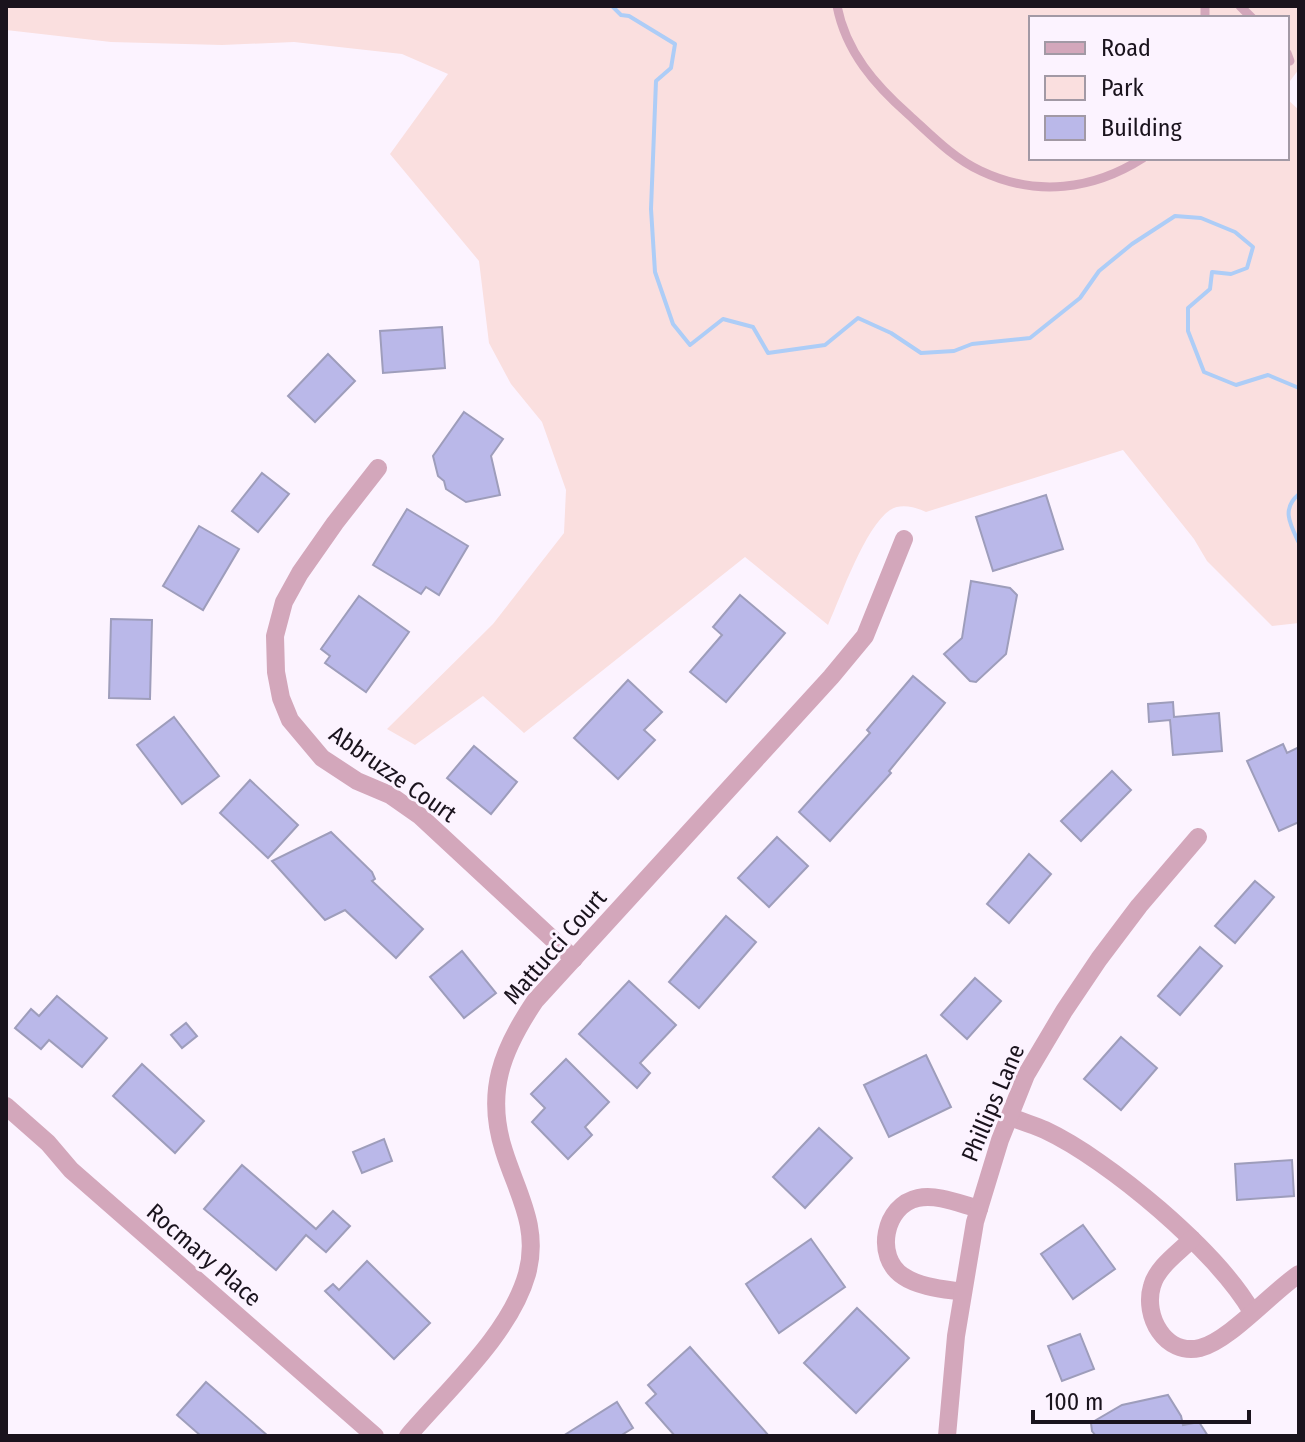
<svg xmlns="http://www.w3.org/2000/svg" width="1305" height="1442" font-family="'Fira Sans Condensed',sans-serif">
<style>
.green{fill:#fadfdf}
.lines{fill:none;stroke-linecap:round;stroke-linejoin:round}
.stream{stroke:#adcdf7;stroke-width:4}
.building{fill:#bab8e9;stroke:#9e9dbb;stroke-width:2}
.lane{stroke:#d3a7bb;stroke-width:9}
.street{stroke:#d3a7bb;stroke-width:18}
.labels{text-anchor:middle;stroke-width:6;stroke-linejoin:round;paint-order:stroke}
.street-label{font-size:24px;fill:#1a131d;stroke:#fcf3ff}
</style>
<rect width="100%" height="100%" fill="#fcf3ff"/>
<path class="green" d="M6,6H1299V69L1287,85V18H1031V158H1287V99L1299,110V623L1272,626L1207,561L1194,539L1123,450L926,512C915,507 901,503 890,510C865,527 841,596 828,625L745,557L524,733L483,696L415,745L387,729L493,624L564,533L566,490L542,422L511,384L489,343L479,261L390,154L448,74L402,54L294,42L222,45L111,42L6,30Z"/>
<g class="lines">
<g class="stream">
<polyline points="612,6 621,15 629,16 675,44 671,68 656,81 651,209 655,272 673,324 690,345 723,319 753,327 768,353 825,345 858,318 891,333 921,353 954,351 972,344 1030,338 1080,298 1099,271 1132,244 1175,216 1201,218 1235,232 1253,247 1247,268 1231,274 1212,272 1210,289 1188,308 1188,331 1204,372 1236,385 1268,375 1299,388"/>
<path d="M1299,494C1281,509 1290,524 1299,543"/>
</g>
</g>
<g class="building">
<polygon points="442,327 445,368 383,373 380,331"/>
<polygon points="328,354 355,381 315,422 288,396"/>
<polygon points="464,412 503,439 491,456 500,495 466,502 446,489 444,481 438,476 433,456"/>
<polygon points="262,473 289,494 258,532 232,511"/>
<polygon points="1046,495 1063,549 993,571 976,517"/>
<polygon points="407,509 468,546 439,595 426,587 421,594 373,565"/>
<polygon points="199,526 239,549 203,610 163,586"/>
<polygon points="971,581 1010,588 1017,595 1006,654 976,682 970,681 944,654 962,638"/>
<polygon points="740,595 785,633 726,702 690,672 722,635 713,627"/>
<polygon points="359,596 409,632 366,692 325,663 330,656 321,649"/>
<polygon points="111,619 152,620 150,699 109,698"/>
<polygon points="913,676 945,703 889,771 891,773 830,841 799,812 870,733 867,730"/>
<polygon points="628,680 662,712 644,730 655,740 618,779 574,738"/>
<polygon points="1173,702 1174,717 1219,713 1222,751 1173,755 1170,720 1149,722 1148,704"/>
<polygon points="174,717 219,776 182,804 137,745"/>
<polygon points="1283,744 1287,753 1299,747 1299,822 1279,831 1247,761"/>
<polygon points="474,746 517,782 491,814 447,778"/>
<polygon points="1112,771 1131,790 1081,841 1061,821"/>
<polygon points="250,780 298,825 268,858 220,813"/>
<polygon points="331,832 372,872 375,879 372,881 423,929 396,958 345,910 325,920 272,861"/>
<polygon points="777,837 808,866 769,907 738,878"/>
<polygon points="1029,854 1051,874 1009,923 987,904"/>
<polygon points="1255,881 1274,897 1235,943 1215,926"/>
<polygon points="726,916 756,942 699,1008 669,982"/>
<polygon points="1200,947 1222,966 1180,1015 1158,996"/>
<polygon points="462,951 496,993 464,1018 430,977"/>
<polygon points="975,978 1001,1001 967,1039 941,1015"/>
<polygon points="629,981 676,1025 640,1063 650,1073 637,1088 579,1034"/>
<polygon points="57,996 107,1038 82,1067 49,1040 41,1049 15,1028 31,1009 39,1016"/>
<polygon points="186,1023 197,1036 182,1048 171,1035"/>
<polygon points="1121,1037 1157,1068 1121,1110 1084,1079"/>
<polygon points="926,1055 951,1107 889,1137 864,1085"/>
<polygon points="566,1059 609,1102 585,1127 592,1135 568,1159 532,1122 545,1108 531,1094"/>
<polygon points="142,1064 204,1121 175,1153 113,1096"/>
<polygon points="819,1128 852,1158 805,1208 773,1177"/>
<polygon points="384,1139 392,1161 362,1173 353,1152"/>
<polygon points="1292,1160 1294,1196 1237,1200 1235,1164"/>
<polygon points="242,1165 316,1229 333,1211 350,1226 326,1252 306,1235 276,1270 204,1209"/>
<polygon points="1083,1225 1115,1269 1073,1299 1041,1254"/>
<polygon points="811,1239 845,1287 779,1333 746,1284"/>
<polygon points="367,1261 430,1323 394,1359 325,1291 333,1284 339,1290"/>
<polygon points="857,1308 909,1358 856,1413 804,1363"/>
<polygon points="1080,1334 1094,1369 1062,1381 1048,1346"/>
<polygon points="690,1347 769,1436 675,1436 646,1403 656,1394 648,1385"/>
<polygon points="206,1382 268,1436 201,1436 177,1415"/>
<polygon points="1168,1395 1181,1416 1183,1425 1199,1422 1208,1436 1096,1436 1092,1431 1091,1423 1122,1405"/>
<polygon points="617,1402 633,1428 620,1436 563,1436"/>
</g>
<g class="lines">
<g class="lane">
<path d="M837,6C846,52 875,85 909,115C931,135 954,159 981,171C1036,197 1093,190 1143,158"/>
<polyline points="1205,6 1205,18"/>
<polyline points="1240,6 1252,18"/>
<polyline points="1287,53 1290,61 1287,61"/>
</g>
<g class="street">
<polyline points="378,468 335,523 300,573 284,602 275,636 276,672 281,698 290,720 322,758 357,781 390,795 420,816 574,959"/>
<polyline points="6,1106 48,1143 71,1170 375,1436"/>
<path d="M1011,1117C1022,1122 1034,1125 1045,1130C1109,1160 1217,1251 1252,1312"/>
<path d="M1192,1239C1178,1253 1157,1267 1152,1286C1143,1316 1165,1356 1200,1348C1229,1341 1272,1292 1299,1274"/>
<path d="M963,1292C944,1289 919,1287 903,1276C874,1257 884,1205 918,1198C938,1194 960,1204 979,1209"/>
<path d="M408,1436C448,1389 510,1334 527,1274C540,1227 517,1193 504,1151C485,1092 502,1050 535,1001L831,677L865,636L904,539"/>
<polyline points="947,1436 956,1336 975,1222 1000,1140 1026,1075 1064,1011 1099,959 1139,906 1198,837"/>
</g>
</g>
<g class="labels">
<g class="street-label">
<text transform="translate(393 774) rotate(35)" y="8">Abbruzze Court</text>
<text transform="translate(555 947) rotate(-49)" y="8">Mattucci Court</text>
<text transform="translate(993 1103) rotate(-67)" y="8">Phillips Lane</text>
<text transform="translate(204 1255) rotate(41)" y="8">Rocmary Place</text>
</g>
</g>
<rect width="1305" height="1442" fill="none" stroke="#1a131d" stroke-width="16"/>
<rect x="1029" y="16" width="260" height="144" fill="#fcf3ff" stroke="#a299a5" stroke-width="2"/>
<rect x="1045" y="42" width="40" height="12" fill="#d3a7bb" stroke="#a299a5" stroke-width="2"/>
<text x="1101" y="56" font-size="24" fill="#1a131d">Road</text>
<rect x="1045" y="76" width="40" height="24" fill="#fadfdf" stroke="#a299a5" stroke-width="2"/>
<text x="1101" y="96" font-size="24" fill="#1a131d">Park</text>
<rect x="1045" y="116" width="40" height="24" fill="#bab8e9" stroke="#a299a5" stroke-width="2"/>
<text x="1101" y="136" font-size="24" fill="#1a131d">Building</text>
<path d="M1033 1410v12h216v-12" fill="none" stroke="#1a131d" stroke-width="4"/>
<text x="1045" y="1410" font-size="24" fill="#1a131d" stroke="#fcf3ff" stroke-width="6" paint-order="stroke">100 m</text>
</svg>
